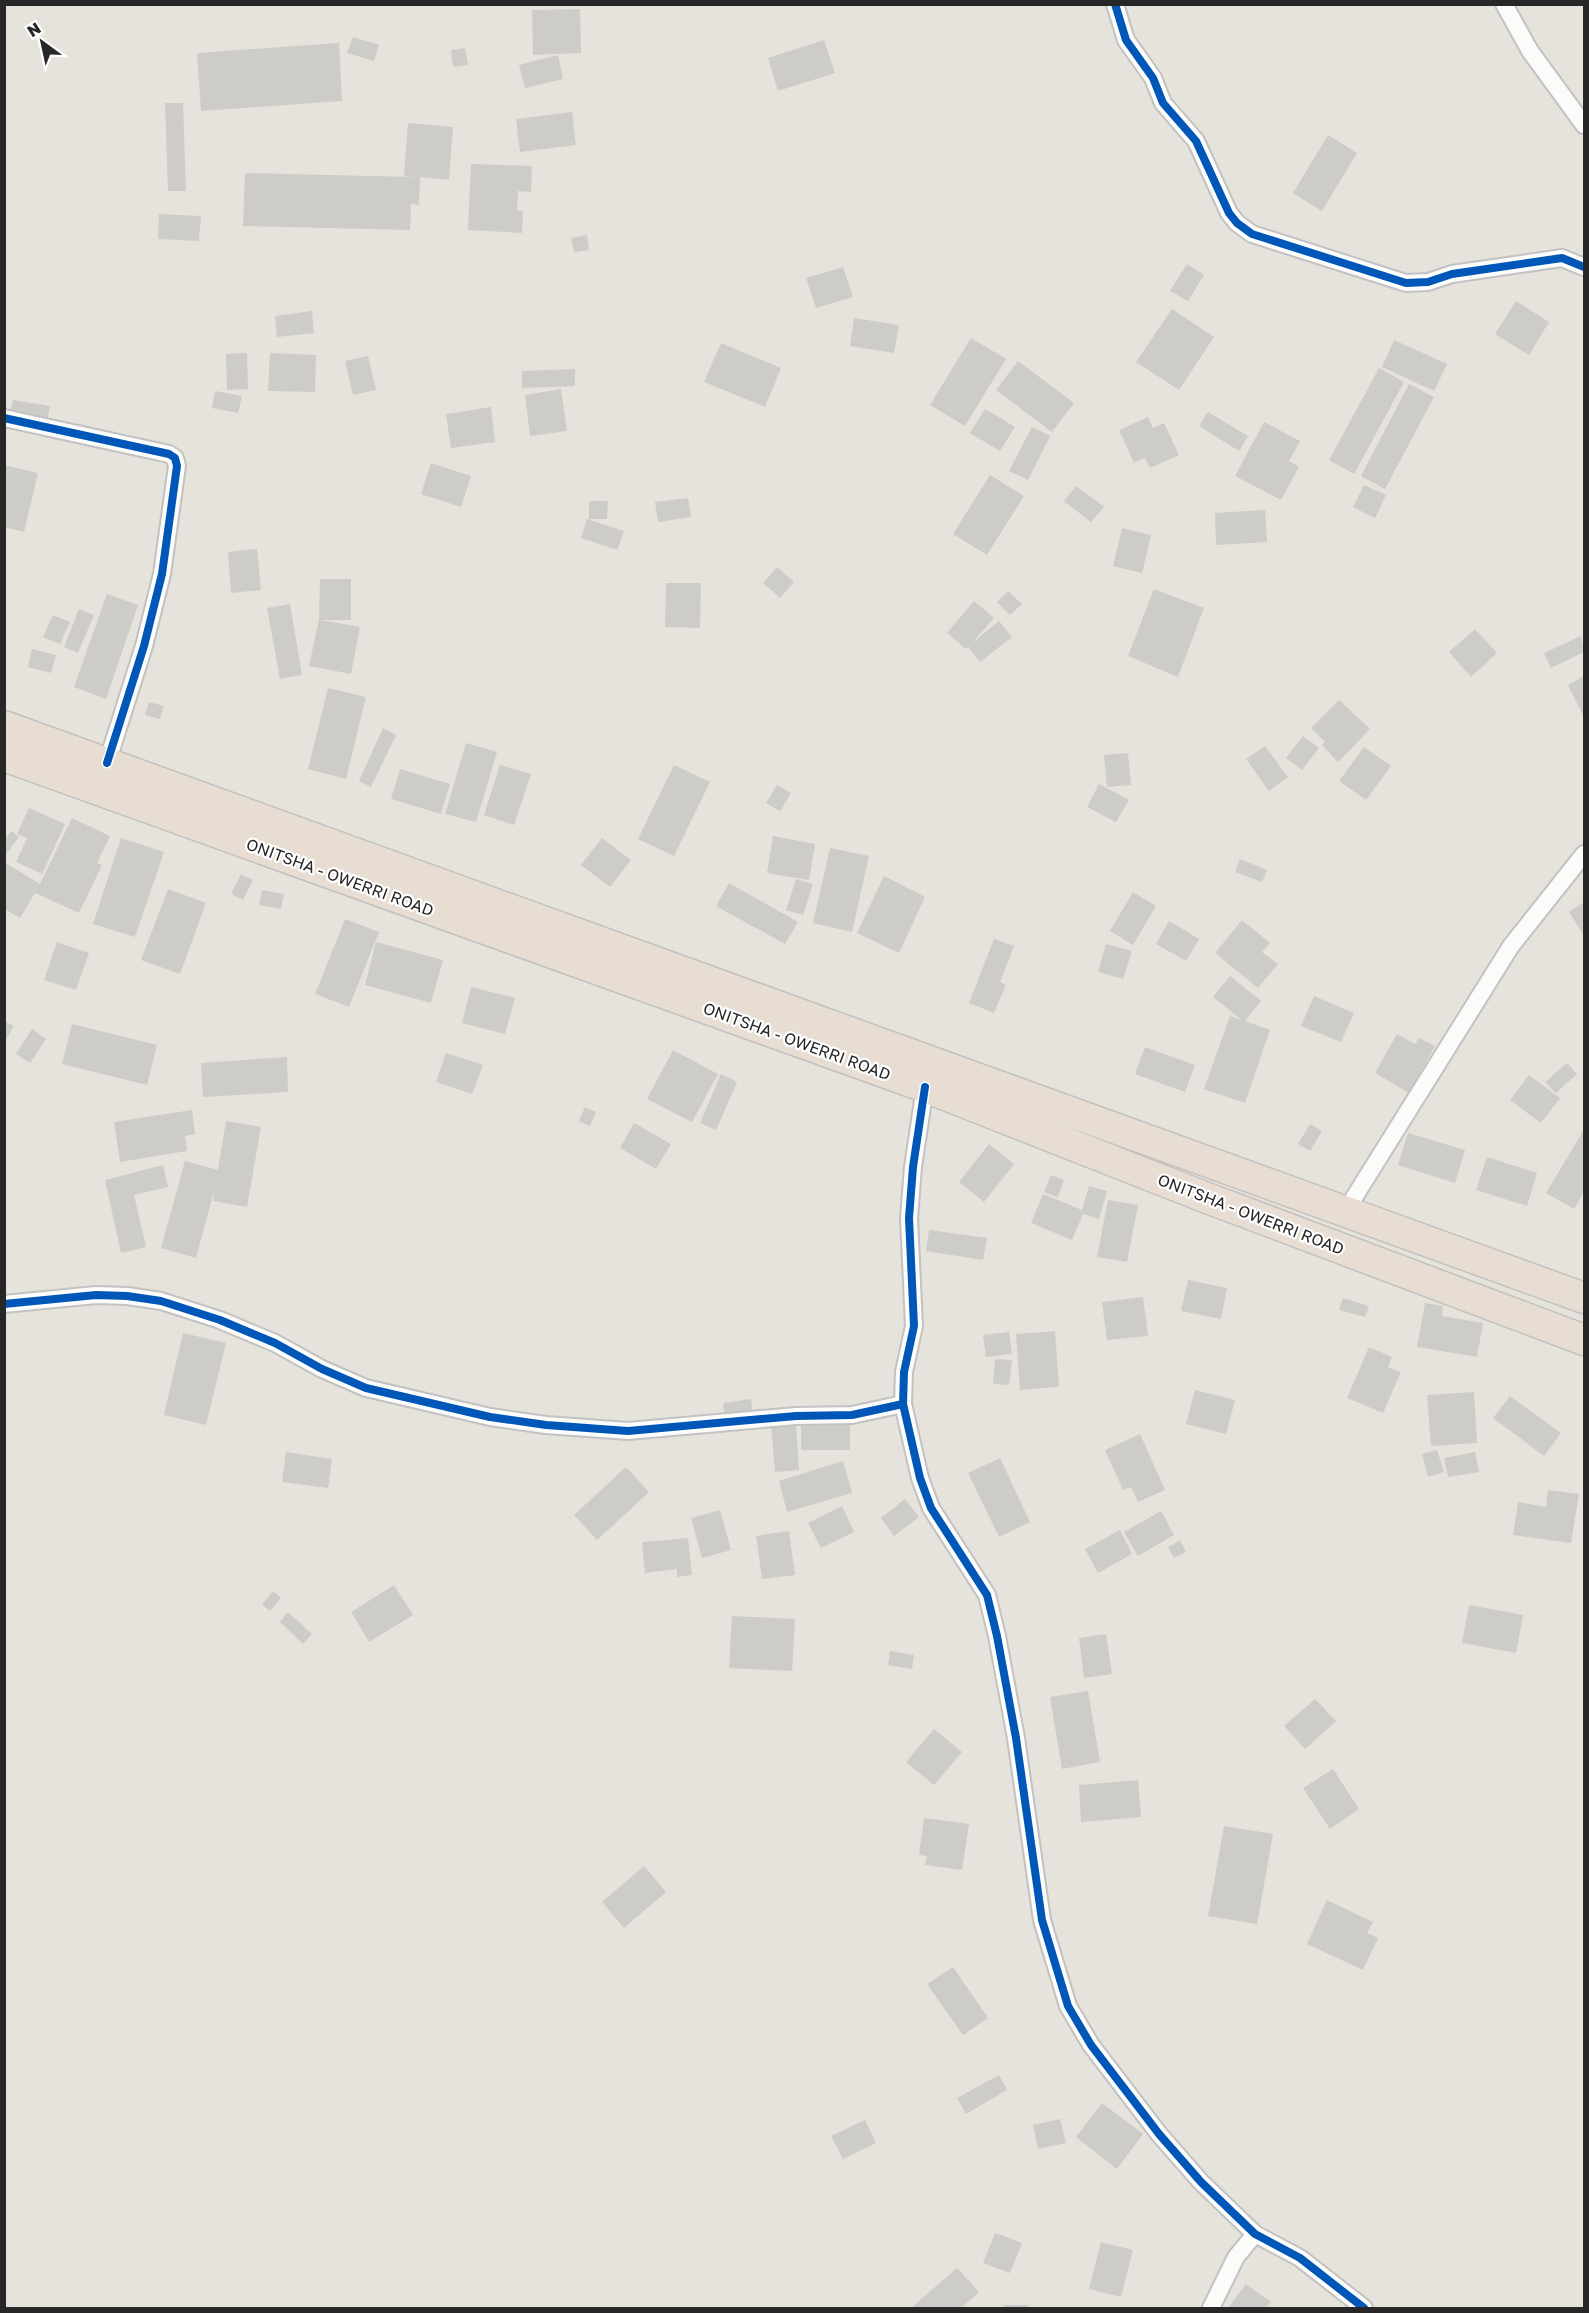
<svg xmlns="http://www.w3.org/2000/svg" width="1589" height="2313" font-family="'Golos Text',sans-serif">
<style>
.building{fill:#ceccc8}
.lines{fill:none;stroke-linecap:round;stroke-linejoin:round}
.street-casing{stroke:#c3c2c2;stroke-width:20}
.highway-casing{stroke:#c3c1bf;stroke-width:33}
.street{stroke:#fbfbfa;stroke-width:16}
.highway{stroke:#e7ddd2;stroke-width:30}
.cycleway-casing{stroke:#fff;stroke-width:11}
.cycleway{stroke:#0057b8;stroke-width:8}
.labels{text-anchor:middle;stroke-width:4.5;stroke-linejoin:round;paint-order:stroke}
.street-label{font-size:16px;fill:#272727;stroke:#fff}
</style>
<rect width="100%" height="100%" fill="#e6e3dc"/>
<g class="building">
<polygon points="580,9 581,53 533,55 532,10"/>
<polygon points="353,37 379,45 374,61 347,53"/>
<polygon points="824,40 835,73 778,91 768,58"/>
<polygon points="339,43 342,101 201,111 197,53"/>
<polygon points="465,48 468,65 453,67 451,50"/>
<polygon points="558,55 563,79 525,88 519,65"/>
<polygon points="165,103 183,103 186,191 168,191"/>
<polygon points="572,112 576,145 520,152 516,119"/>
<polygon points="408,123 453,127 449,180 420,177 419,205 411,204 410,230 243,226 245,173 416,177 404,176"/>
<polygon points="1328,135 1357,153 1322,211 1293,193"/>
<polygon points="471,164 532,166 531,192 518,191 517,211 523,211 522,233 468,230"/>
<polygon points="159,214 201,216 199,241 158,239"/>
<polygon points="587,235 589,250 574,252 571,238"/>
<polygon points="1187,264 1204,275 1188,301 1170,291"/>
<polygon points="843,267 853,297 816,308 806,278"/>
<polygon points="1516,301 1549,322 1529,355 1495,334"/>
<polygon points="1172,309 1214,337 1179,390 1136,362"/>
<polygon points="312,311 314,333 277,337 275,316"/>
<polygon points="854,318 899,325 894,353 850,346"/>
<polygon points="971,338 1006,359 965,426 930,405"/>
<polygon points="1394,340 1447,364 1434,391 1382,367"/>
<polygon points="721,343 781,368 765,407 704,382"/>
<polygon points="247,353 248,389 227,390 226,354"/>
<polygon points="270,353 316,355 315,392 268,391"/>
<polygon points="368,356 376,390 353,395 345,361"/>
<polygon points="1018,361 1074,403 1052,432 996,390"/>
<polygon points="1379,368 1404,382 1354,474 1329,460"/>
<polygon points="575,369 575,386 522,388 522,371"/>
<polygon points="1409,384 1434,397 1385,489 1361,476"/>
<polygon points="561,389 567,431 530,436 525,395"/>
<polygon points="215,391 242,396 238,413 212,408"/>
<polygon points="13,400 50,406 47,422 10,415"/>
<polygon points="491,407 495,442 451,448 446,414"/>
<polygon points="985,409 1015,427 1000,451 970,433"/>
<polygon points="1208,412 1248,436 1239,451 1199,426"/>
<polygon points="1148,417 1153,428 1164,423 1179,455 1150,468 1145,458 1134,463 1119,430"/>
<polygon points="1264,422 1300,441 1289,461 1299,467 1281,500 1235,476"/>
<polygon points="1032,427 1050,436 1028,480 1009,471"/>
<polygon points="431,463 471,476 461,507 421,494"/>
<polygon points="4,465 38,473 24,532 4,527"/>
<polygon points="990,475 1024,496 987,555 953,534"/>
<polygon points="1364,485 1386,495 1375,518 1353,507"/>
<polygon points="1076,486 1104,507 1091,522 1064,501"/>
<polygon points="688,498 691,517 658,522 655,502"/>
<polygon points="589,501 608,501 607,519 589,519"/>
<polygon points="1265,510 1267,542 1216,545 1215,513"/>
<polygon points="587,519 624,531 617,550 581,538"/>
<polygon points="1122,528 1151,535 1142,573 1113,566"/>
<polygon points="257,549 261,590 231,593 228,552"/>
<polygon points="777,567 794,582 780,598 763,583"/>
<polygon points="320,579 351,579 351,620 321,620 360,627 351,674 309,666 319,619"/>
<polygon points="666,583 701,583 700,628 665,627"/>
<polygon points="1154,589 1204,608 1178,677 1128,656"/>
<polygon points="1008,591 1022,604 1010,615 997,602"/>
<polygon points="107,594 138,605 106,699 74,687"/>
<polygon points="974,601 994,618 971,644 999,621 1012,637 980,662 968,647 966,649 947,633"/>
<polygon points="290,604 302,675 280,679 267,608"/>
<polygon points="79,609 94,615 78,653 64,647"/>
<polygon points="53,615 70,622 60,644 43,637"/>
<polygon points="1475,629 1497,653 1471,677 1449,652"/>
<polygon points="1581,636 1584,652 1551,668 1544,653"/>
<polygon points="32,649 56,655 51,673 28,667"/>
<polygon points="1584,676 1584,717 1568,685"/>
<polygon points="328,688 366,697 346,779 308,769"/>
<polygon points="1339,700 1370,729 1338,762 1322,745 1325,742 1311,728"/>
<polygon points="149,702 164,706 160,719 145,715"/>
<polygon points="383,728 396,735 371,787 359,781"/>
<polygon points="1303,736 1319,748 1302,770 1286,758"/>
<polygon points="466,743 497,752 476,822 445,814"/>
<polygon points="1265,746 1288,777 1269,791 1246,759"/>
<polygon points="1364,747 1391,766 1366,800 1339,781"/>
<polygon points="1128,753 1131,785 1107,787 1104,755"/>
<polygon points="500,765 531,774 514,825 484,815"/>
<polygon points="674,765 710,782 674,856 638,839"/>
<polygon points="400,769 450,784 441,814 391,799"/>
<polygon points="1099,784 1129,800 1116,822 1087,807"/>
<polygon points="777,785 791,793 780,811 766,803"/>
<polygon points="29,808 65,824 42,874 16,862 27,838 17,834"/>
<polygon points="72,818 110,836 97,863 102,865 79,913 35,893 20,918 4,909 4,862 40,884"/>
<polygon points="11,831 19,837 7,853 4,851 4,841"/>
<polygon points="773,836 815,844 809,880 767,873"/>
<polygon points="121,838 164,852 135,937 93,924"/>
<polygon points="602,838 631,860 610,887 581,865"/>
<polygon points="830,848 869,856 852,932 813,923"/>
<polygon points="1240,859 1267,870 1262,882 1235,872"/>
<polygon points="241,874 253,880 243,900 231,894"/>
<polygon points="884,876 925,897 899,953 857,933"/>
<polygon points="796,879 813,884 803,915 786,910"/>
<polygon points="729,883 798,922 785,944 716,906"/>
<polygon points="168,889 206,903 180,974 141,960"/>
<polygon points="262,890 284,894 281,909 259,905"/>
<polygon points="1133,892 1156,906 1133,945 1110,931"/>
<polygon points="1584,902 1584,936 1569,912"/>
<polygon points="345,919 379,932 349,1007 315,994"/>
<polygon points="1242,920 1270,943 1262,952 1278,964 1258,988 1215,953"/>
<polygon points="1169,921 1199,939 1186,961 1156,944"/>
<polygon points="994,939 1014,946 1000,982 1006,985 994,1013 969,1003"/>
<polygon points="57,942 89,953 76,990 44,980"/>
<polygon points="376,942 443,960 431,1003 365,985"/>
<polygon points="1106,944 1132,951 1123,979 1098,972"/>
<polygon points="1230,976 1261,1001 1245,1021 1270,1030 1245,1103 1204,1089 1230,1016 1242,1020 1213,997"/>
<polygon points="471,987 515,998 505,1034 462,1023"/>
<polygon points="1314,996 1354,1013 1341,1042 1301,1026"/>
<polygon points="4,1021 14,1026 4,1043"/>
<polygon points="72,1024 157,1045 147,1085 62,1064"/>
<polygon points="32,1029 46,1039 30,1063 16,1054"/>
<polygon points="1397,1034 1415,1044 1419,1038 1435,1046 1409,1093 1375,1073"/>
<polygon points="1145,1047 1195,1065 1185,1092 1135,1074"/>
<polygon points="673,1050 718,1074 692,1122 647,1099"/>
<polygon points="446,1053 483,1065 472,1094 436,1082"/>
<polygon points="287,1057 288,1092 203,1097 201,1063"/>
<polygon points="1567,1063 1577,1074 1556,1093 1545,1082"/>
<polygon points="721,1074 737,1082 716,1130 700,1123"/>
<polygon points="1529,1075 1560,1098 1541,1123 1510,1100"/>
<polygon points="585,1107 596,1112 590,1126 579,1121"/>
<polygon points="192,1110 195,1134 185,1136 187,1151 120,1162 114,1122"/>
<polygon points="226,1121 261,1127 247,1207 213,1201 214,1191 196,1258 161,1248 185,1161 218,1170"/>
<polygon points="634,1123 671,1144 656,1169 620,1148"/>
<polygon points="1310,1124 1322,1131 1310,1151 1298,1144"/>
<polygon points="1583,1131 1584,1191 1574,1209 1546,1193"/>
<polygon points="1408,1133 1465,1150 1455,1183 1398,1165"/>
<polygon points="989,1144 1014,1164 984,1202 959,1182"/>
<polygon points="1487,1157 1537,1173 1527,1206 1476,1190"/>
<polygon points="163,1165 168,1187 134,1195 146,1247 121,1253 105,1180"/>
<polygon points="1051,1175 1064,1180 1058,1197 1044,1192"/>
<polygon points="1089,1186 1107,1191 1099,1219 1083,1214 1072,1240 1031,1223 1043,1194 1082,1210"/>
<polygon points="1108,1200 1138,1205 1127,1262 1097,1257"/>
<polygon points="929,1230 987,1238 983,1260 926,1251"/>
<polygon points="1188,1280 1227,1288 1221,1319 1181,1311"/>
<polygon points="1143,1297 1148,1336 1107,1340 1102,1302"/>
<polygon points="1343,1298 1369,1306 1365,1317 1339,1310"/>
<polygon points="1425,1303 1443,1306 1442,1316 1483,1323 1477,1357 1417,1347"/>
<polygon points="1055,1331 1059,1387 1020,1390 1016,1334"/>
<polygon points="1009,1332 1012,1354 986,1357 983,1335"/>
<polygon points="183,1333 226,1343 206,1425 164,1415"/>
<polygon points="1369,1347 1392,1357 1388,1367 1401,1372 1383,1413 1347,1398"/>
<polygon points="995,1359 1012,1360 1009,1385 993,1384"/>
<polygon points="1195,1390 1235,1400 1226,1434 1186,1424"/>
<polygon points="1474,1392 1477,1443 1431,1446 1427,1395"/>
<polygon points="1510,1396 1561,1433 1544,1456 1493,1418"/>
<polygon points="751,1399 753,1419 725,1422 723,1403"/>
<polygon points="795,1411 799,1470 775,1472 770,1413"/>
<rect x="801" y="1419" width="49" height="31"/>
<polygon points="1140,1434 1165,1490 1138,1502 1131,1487 1123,1490 1105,1450"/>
<polygon points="1437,1450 1444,1472 1428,1477 1422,1454"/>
<polygon points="286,1452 332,1459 328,1488 282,1482"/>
<polygon points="1475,1452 1479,1472 1448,1477 1444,1458"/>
<polygon points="1000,1458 1030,1522 999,1537 968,1473"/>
<polygon points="843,1461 852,1493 787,1512 779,1481"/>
<polygon points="626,1467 649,1492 597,1540 574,1515"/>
<polygon points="1548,1490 1579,1494 1571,1543 1513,1535 1518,1502 1546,1507"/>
<polygon points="905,1499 919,1517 894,1536 881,1518"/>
<polygon points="842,1506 854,1532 821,1548 808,1523"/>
<polygon points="720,1510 731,1550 702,1558 691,1518"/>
<polygon points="1161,1511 1174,1535 1138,1556 1124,1532"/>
<polygon points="1120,1530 1132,1554 1098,1573 1085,1549"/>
<polygon points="789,1531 795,1575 762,1579 756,1536"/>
<polygon points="688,1538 692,1575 677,1577 677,1569 645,1573 642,1542"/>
<polygon points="1180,1540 1186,1552 1174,1558 1168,1547"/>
<polygon points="394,1585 413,1615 369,1642 351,1612"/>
<polygon points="273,1591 281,1598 270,1611 262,1605"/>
<polygon points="1469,1605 1523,1615 1516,1653 1462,1643"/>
<polygon points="288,1612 312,1634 303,1644 280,1622"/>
<polygon points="732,1616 795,1619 792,1671 729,1668"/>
<polygon points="1106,1634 1112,1674 1084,1678 1079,1638"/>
<polygon points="890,1651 914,1655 912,1669 888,1665"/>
<polygon points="1088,1691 1100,1762 1062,1769 1050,1697"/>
<polygon points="1315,1699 1336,1721 1305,1749 1284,1726"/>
<polygon points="934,1729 962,1752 934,1785 906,1762"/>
<polygon points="1333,1769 1359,1809 1330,1829 1303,1788"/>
<polygon points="1138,1780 1141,1817 1081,1822 1079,1785"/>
<polygon points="924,1818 969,1824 962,1870 925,1865 927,1856 919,1855"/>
<polygon points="1224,1826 1273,1834 1257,1924 1208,1916"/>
<polygon points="644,1866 666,1892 624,1928 602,1902"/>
<polygon points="1327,1900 1373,1922 1367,1933 1378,1938 1363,1970 1307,1944"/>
<polygon points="953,1967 988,2018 963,2035 927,1984"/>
<polygon points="999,2075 1007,2090 966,2114 957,2098"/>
<polygon points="1102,2103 1143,2134 1117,2169 1076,2137"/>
<polygon points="1060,2119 1066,2143 1038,2149 1033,2125"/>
<polygon points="865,2120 876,2143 843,2159 831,2136"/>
<polygon points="995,2233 1022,2243 1010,2273 983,2263"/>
<polygon points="1101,2242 1133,2250 1121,2297 1089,2289"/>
<polygon points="957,2268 979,2292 961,2308 911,2308"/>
<polygon points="1246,2284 1271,2302 1266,2308 1228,2308"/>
<rect x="1004" y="2305" width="24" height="3"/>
</g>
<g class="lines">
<g class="street-casing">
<g id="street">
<polyline points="1115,4 1126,40 1153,78 1163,103 1196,141 1229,213 1237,223 1252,234 1406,283 1428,282 1452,274 1562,258 1584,267"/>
<polyline points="1504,4 1530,51 1584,125"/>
<polyline points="4,418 169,454 175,458 177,466 162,574 144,646 107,763"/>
<polyline points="925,1087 913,1167 909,1218 914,1326 904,1372 903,1404 920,1478 931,1508 987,1595 997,1636 1016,1738 1042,1920 1068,2006 1091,2045 1159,2134 1201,2182 1255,2234 1300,2258 1364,2308"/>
<polyline points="1345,1212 1511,946 1584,854"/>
<polyline points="4,1304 96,1295 127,1296 161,1301 220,1320 275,1343 322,1369 366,1388 490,1417 546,1425 628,1431 796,1416 852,1415 903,1404"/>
<polyline points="1211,2308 1236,2257 1255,2234"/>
</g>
</g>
<g class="highway-casing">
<g id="highway">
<polyline points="4,726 1584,1298"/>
<polyline points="4,756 925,1087 1207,1198 1584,1340"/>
</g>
</g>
<use href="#street" class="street"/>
<use href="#highway" class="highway"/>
<g class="cycleway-casing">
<g id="cycleway">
<polyline points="1115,4 1126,40 1153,78 1163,103 1196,141 1229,213 1237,223 1252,234 1406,283 1428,282 1452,274 1562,258 1584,267"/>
<polyline points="4,418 169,454 175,458 177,466 162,574 144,646 107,763"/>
<polyline points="925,1087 913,1167 909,1218 914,1326 904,1372 903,1404 920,1478 931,1508 987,1595 997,1636 1016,1738 1042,1920 1068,2006 1091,2045 1159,2134 1201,2182 1255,2234 1300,2258 1364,2308"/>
<polyline points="4,1304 96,1295 127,1296 161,1301 220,1320 275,1343 322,1369 366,1388 490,1417 546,1425 628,1431 796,1416 852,1415 903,1404"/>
</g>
</g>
<use href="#cycleway" class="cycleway"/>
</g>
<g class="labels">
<g class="street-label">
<text transform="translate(340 877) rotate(20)" y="6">ONITSHA - OWERRI ROAD</text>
<text transform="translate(797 1041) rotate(20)" y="6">ONITSHA - OWERRI ROAD</text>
<text transform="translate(1251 1214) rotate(21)" y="6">ONITSHA - OWERRI ROAD</text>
</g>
</g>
<rect width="1589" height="2313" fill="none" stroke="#272727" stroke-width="12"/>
<g transform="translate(42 42) rotate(327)" stroke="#ffffff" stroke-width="4.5" paint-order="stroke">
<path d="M0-4.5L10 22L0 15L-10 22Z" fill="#272727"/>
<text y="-9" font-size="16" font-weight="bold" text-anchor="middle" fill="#272727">N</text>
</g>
</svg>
